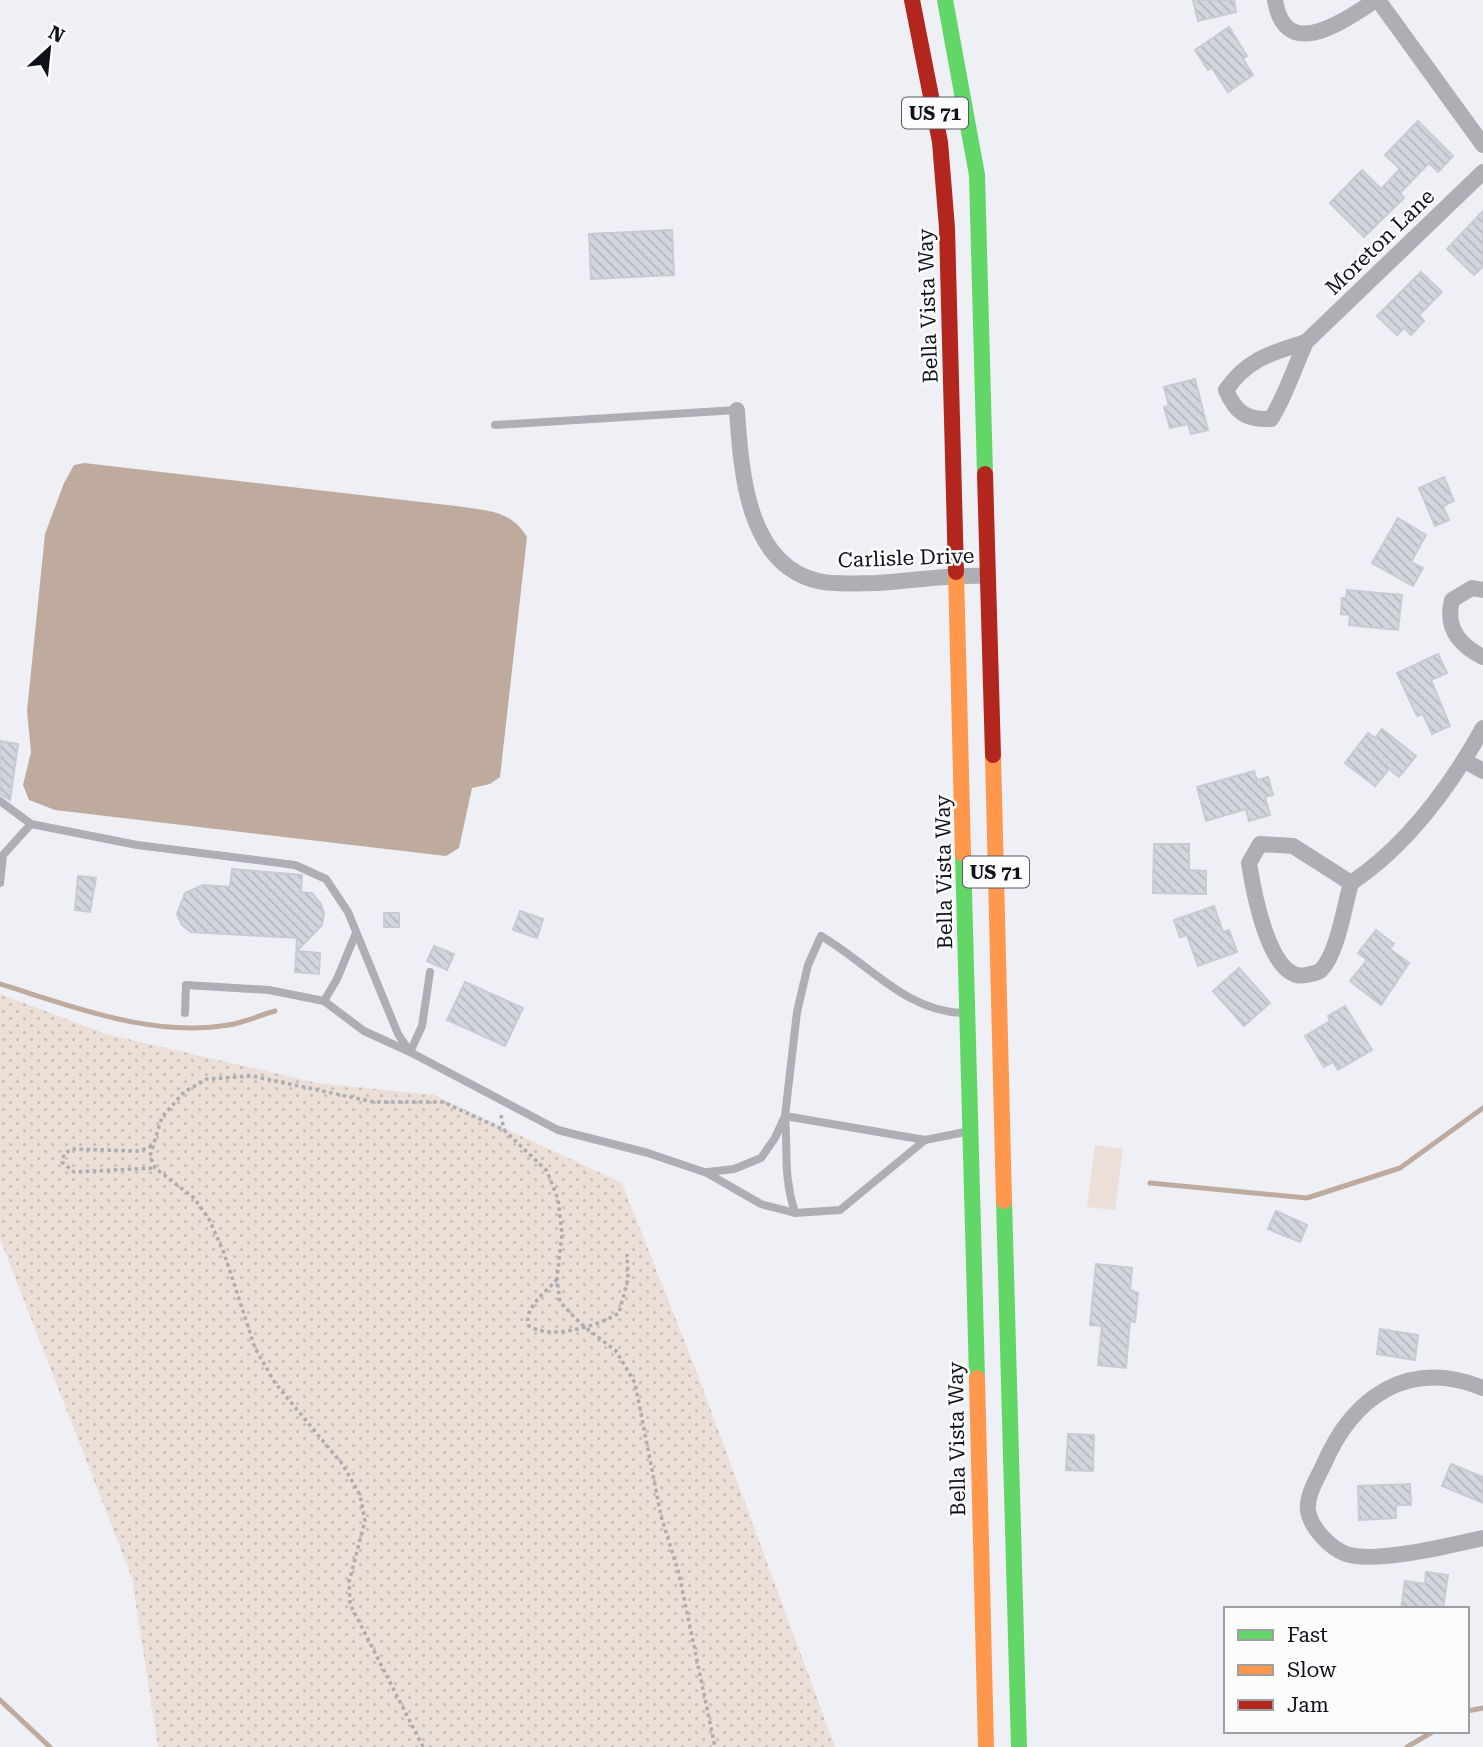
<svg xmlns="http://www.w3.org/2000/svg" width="1483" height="1747" font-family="'Roboto Serif',serif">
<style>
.grass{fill:url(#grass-dots)}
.park{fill:#ecdfd8}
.water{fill:#beab9e}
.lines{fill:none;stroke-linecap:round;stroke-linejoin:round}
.stream{stroke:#beab9e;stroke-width:5}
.building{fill:url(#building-back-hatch);stroke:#c8cbd2;stroke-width:2}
.path{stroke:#abadb1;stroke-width:3.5;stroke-dasharray:3.5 3.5;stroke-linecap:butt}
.lane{stroke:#adafb5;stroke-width:8}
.street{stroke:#adafb5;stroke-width:16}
.fast{stroke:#63d668;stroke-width:16}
.slow{stroke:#ff974d;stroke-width:16}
.jam{stroke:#b3261e;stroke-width:16}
.labels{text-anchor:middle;stroke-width:5;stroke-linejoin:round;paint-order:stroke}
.shield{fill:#fcfcfc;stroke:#55585e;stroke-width:2}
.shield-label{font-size:19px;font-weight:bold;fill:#0d121a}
.street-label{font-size:21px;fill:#0d121a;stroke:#fcfcfc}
</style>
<defs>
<pattern id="grass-dots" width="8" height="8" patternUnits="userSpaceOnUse" patternTransform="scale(1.75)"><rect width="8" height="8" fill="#ecdfd8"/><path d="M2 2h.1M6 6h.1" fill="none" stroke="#c9beb9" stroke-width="1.8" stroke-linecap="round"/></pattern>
<pattern id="building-back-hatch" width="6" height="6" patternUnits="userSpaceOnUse" patternTransform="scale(1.75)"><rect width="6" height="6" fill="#d3d6de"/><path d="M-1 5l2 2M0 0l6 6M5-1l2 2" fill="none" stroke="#b4b7be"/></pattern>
</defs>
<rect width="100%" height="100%" fill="#eef0f6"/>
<polygon class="grass" points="0,994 106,1034 318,1083 434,1095 622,1183 699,1378 835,1747 158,1747 132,1578 0,1239"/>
<polygon class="park" points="1095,1145 1123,1149 1115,1210 1087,1207"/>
<path class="water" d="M84,463L456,506C486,511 510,509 527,537L500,777L490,784L472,788L459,848L446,856L55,810L29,800L23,785L31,752L27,711L45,534L64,483L74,465Z"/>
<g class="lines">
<g class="stream">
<path d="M0,984C72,1006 151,1038 228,1025C244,1023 260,1015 275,1011"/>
<polyline points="1150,1183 1307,1198 1400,1168 1483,1108"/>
<polyline points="0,1700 50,1747"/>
<polyline points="1467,1711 1483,1708"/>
<polyline points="1407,1747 1434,1731"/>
</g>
</g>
<g class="building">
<polygon points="1193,0 1234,0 1236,12 1198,21"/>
<polygon points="1229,27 1247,56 1243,59 1253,75 1228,92 1212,68 1208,70 1195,50"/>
<polygon points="1418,121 1453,156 1438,172 1429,163 1400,193 1404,198 1364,237 1330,203 1362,170 1381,189 1400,169 1385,155"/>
<polygon points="1483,211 1483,266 1474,275 1447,249"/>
<polygon points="672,230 674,275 591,279 589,234"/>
<polygon points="1421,272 1442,292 1419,315 1424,321 1411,335 1404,328 1397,335 1377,316"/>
<polygon points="1195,379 1208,430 1191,434 1188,424 1170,428 1164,407 1169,406 1164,387"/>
<polygon points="1444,477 1454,501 1443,506 1449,520 1435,526 1419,488"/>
<polygon points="1398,518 1426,535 1411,562 1423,568 1413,586 1372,563"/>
<polygon points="1347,590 1402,595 1398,630 1349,625 1350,615 1341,614 1342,598 1346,598"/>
<polygon points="1438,654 1447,673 1431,680 1450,726 1432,734 1423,714 1417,716 1397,673"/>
<polygon points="1382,729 1416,756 1399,777 1389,769 1375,786 1345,763 1368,733 1375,738"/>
<polygon points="0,741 18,744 10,800 0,794"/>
<polygon points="1254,771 1257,780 1268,777 1273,795 1265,797 1270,815 1249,821 1246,809 1206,821 1197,787"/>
<polygon points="1154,844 1189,844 1189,870 1206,871 1206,894 1153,893"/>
<polygon points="232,869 302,875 301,892 312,893 321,904 324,913 322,925 297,951 320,953 319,974 295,972 297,938 191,932 182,925 177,914 185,893 203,885 230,887"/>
<polygon points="78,876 96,878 90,912 75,910"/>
<polygon points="1214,906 1223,932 1229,930 1237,952 1198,966 1187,935 1180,937 1174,920"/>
<polygon points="520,911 543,919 537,938 513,930"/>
<rect x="384" y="913" width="15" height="14"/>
<polygon points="1376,930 1394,944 1390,949 1409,963 1381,1005 1350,981 1367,960 1358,953"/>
<polygon points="434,946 454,954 447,970 427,961"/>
<polygon points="1239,968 1270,1003 1244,1026 1213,991"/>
<polygon points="465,982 523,1008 505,1046 447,1020"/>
<polygon points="1345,1006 1372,1050 1338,1070 1333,1062 1324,1067 1305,1036 1330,1021 1328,1016"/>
<polygon points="1276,1211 1307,1225 1300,1242 1268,1229"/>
<polygon points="1096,1264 1132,1268 1130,1290 1138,1293 1135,1322 1130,1321 1126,1368 1098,1365 1102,1326 1090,1325"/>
<polygon points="1380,1329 1418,1335 1415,1360 1377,1354"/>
<polygon points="1068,1434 1094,1435 1093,1471 1066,1470"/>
<polygon points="1451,1464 1483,1477 1483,1503 1442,1486"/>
<polygon points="1410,1484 1411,1505 1396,1505 1396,1518 1359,1520 1358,1486"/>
<polygon points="1426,1572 1448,1575 1443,1609 1401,1609 1405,1581 1425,1584"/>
</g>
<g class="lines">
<g class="path">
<polyline points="501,1115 504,1130"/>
<polyline points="152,1146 139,1151 72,1149 64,1154 62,1162 74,1172 155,1168"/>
<path d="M557,1279C545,1294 526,1304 528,1325C548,1341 599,1326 619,1313L628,1279L627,1254"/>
<polyline points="423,1747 350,1604 349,1582 365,1521 360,1495 343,1465 275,1383 255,1348 224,1253 209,1219 194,1198 155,1168 150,1156 162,1117 184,1092 207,1079 252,1076 374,1102 443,1102 504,1130 547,1171 558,1199 562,1233 557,1279 560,1302 581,1324 616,1351 635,1383 661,1516 679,1574 715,1747"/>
</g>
<g class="lane">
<polyline points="495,425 737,410"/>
<polyline points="0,801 31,824"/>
<polyline points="0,883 3,855 31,824 137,845 295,865 326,879 348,912 398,1034 410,1052 558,1130 648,1153 707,1173 761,1204 795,1213 840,1210 925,1140 965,1132"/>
<polyline points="324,1001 337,979 356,933"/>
<polyline points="185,1013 186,985 269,990 324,1001 364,1031 410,1052 422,1026 430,972"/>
<path d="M708,1172L734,1169L761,1158L775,1138L785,1116L797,1012L808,965L821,936C868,963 905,1011 962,1013"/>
<path d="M795,1213C783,1175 788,1153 785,1116L925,1140"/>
</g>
<g class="street">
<path d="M1275,0C1285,65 1346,19 1376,0"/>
<polyline points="1378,0 1483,145"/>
<path d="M1306,342C1271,353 1247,359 1226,390C1236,413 1246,420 1271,419C1286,395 1294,368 1306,342L1483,172"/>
<path d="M737,410C741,469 746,564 818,581C835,585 859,583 876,583C914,581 950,574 988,576"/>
<path d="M1483,590L1472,588L1452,600C1445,628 1459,645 1483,657"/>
<polyline points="1465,761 1483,771"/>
<path d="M1260,844L1293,846L1351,883C1345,904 1337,955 1321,970C1318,973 1311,974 1306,975C1269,983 1253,888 1249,863Z"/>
<path d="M1351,883C1408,845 1450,787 1483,728"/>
<path d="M1483,1388C1408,1358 1353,1396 1323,1466C1317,1479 1306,1496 1308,1511C1311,1528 1330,1548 1346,1554C1376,1564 1451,1545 1483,1538"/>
</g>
<g class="fast">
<polyline points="945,0 977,175 985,474"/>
<polyline points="963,854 977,1378"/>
<polyline points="1004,1201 1019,1747"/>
</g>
<g class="slow">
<polyline points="956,572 963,854"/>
<polyline points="993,755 1004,1201"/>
<polyline points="977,1378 986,1747"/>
</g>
<g class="jam">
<polyline points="912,0 940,142 947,228 956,572"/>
<polyline points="985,474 993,755"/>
</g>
</g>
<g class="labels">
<g class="shield">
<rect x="902" y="97.5" width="66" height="31" rx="5"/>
<rect x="963" y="856.5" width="66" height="31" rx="5"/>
</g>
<g class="shield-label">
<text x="935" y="120">US 71</text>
<text x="996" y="879">US 71</text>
</g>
<g class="street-label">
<text transform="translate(1380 242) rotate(-44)" y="7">Moreton Lane</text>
<text transform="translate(928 306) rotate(-92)" y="7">Bella Vista Way</text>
<text transform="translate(906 558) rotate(-2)" y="7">Carlisle Drive</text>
<text transform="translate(944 872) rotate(-91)" y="7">Bella Vista Way</text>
<text transform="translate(957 1439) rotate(-91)" y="7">Bella Vista Way</text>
</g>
</g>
<rect x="1224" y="1607" width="245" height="126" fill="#fcfcfc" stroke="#9c9ea2" stroke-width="2"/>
<rect x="1238" y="1630" width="35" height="10" fill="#63d668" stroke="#9c9ea2" stroke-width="2"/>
<text x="1287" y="1642" font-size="21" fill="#0d121a">Fast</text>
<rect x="1238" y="1665" width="35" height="10" fill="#ff974d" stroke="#9c9ea2" stroke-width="2"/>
<text x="1287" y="1677" font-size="21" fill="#0d121a">Slow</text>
<rect x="1238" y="1700" width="35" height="10" fill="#b3261e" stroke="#9c9ea2" stroke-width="2"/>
<text x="1287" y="1712" font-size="21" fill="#0d121a">Jam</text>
<g transform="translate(49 49) rotate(27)" stroke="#fcfcfc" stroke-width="5" paint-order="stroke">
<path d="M0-5L12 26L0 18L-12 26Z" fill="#0d121a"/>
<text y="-10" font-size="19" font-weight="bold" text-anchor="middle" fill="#0d121a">N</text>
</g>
</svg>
